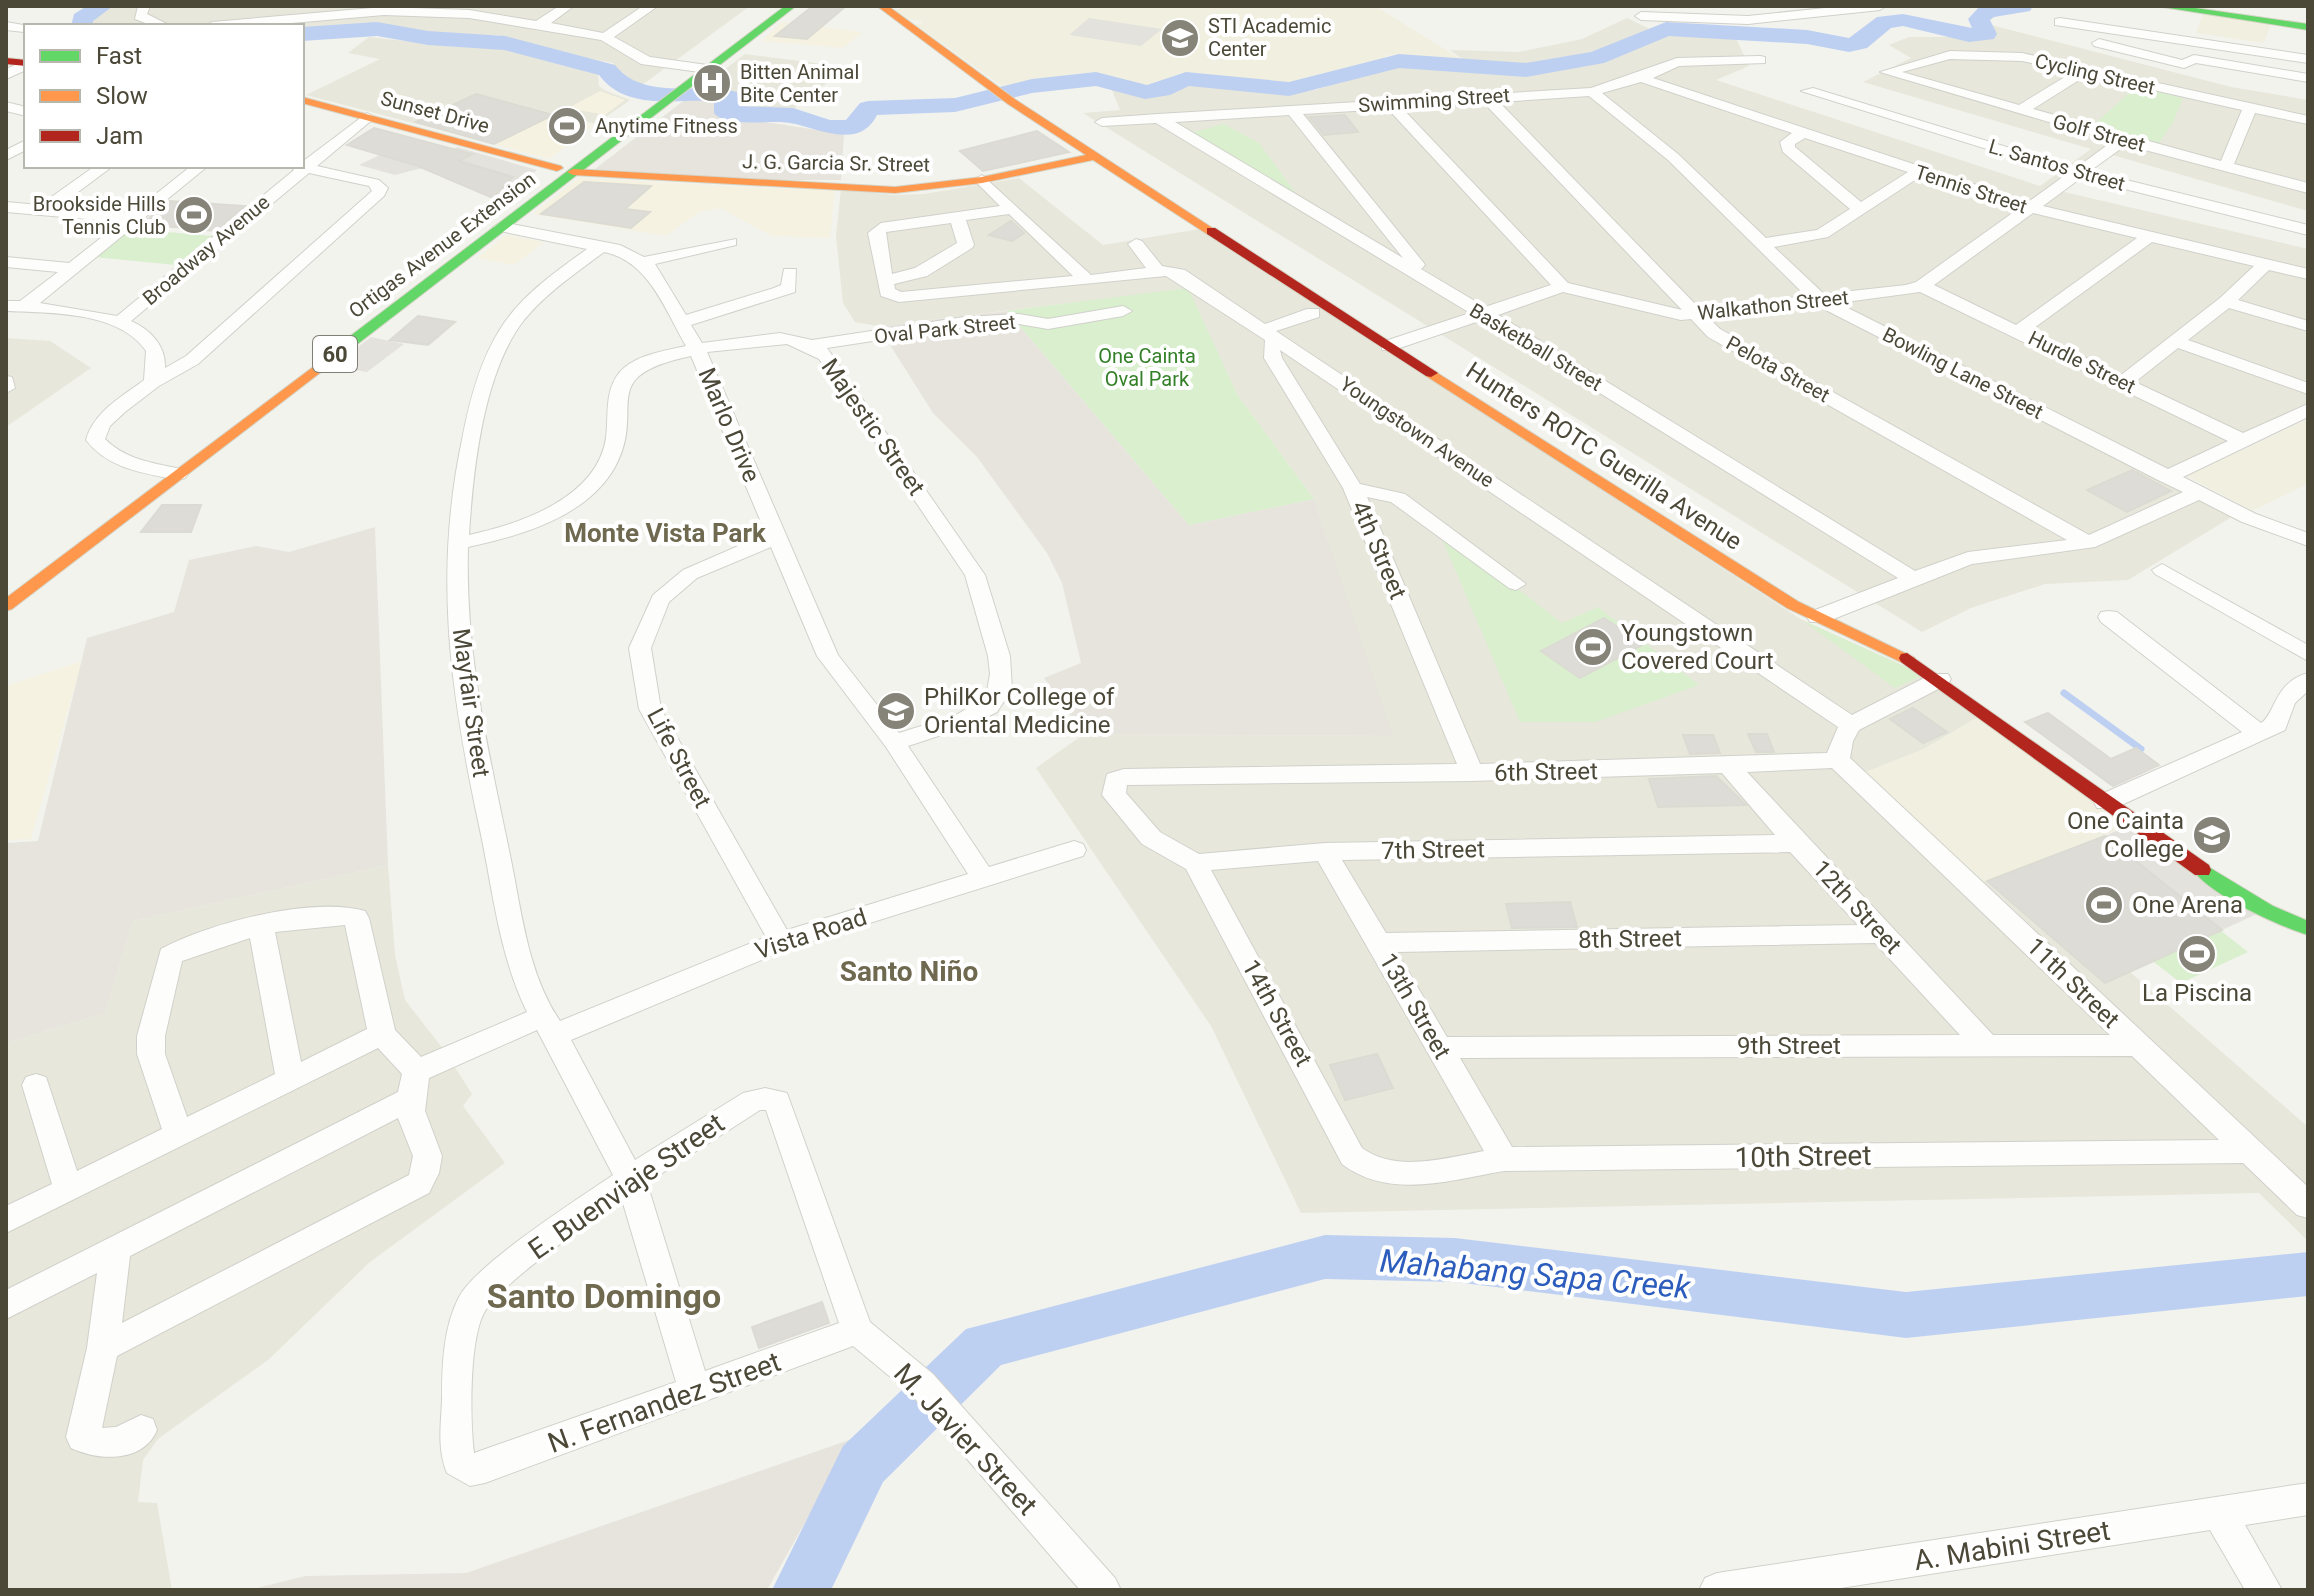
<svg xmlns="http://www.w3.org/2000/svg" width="2314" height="1596" font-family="Roboto,sans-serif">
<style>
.residential{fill:#e7e7db}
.commercial{fill:#f5f2e1}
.industrial{fill:#e6e4dd}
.education{fill:#f1f0e0}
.green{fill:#d9efce}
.parking{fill:#e3e2dc}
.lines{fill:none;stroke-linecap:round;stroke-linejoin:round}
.stream{stroke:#bed0f2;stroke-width:7}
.river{fill:#bed0f2;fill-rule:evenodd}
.building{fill:#dddcd6;stroke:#dcdbd3;stroke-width:2}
.street-casing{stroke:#d1d1cb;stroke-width:2}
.fast-casing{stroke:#d4d4c6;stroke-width:2}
.slow-casing{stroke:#d4d4c6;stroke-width:2}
.jam-casing{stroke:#d4d4c6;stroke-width:2}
.street{fill:#fdfdfc;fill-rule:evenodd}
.fast{fill:#63d668;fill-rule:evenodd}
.slow{fill:#ff974d;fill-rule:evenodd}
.jam{fill:#b3261e;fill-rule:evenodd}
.labels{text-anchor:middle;stroke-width:8;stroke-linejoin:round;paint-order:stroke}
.far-poi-label{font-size:20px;fill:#4b4838;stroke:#fff;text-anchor:start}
.far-street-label{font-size:20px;fill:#4b4838;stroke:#fff}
.far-park-label{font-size:20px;fill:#348028;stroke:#fff}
.shield{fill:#fff;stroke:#817f74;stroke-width:2}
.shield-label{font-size:22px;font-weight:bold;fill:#4b4838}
.street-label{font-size:24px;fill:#4b4838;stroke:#fff}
.poi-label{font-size:24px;fill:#4b4838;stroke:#fff;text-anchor:start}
.neighbourhood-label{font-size:26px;font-weight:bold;fill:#6e694f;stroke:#fff}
.quarter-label{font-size:28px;font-weight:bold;fill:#6e694f;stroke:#fff}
.near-street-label{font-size:28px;fill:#4b4838;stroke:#fff}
.near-water-label{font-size:32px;font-style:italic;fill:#2c5cbc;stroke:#fff}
.near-quarter-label{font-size:34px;font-weight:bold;fill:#6e694f;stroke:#fff}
</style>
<rect width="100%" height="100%" fill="#f3f3ee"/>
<g class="residential">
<polygon points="101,6 750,6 638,88 614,74 613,63 548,51 498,35 466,37 380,26 325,32 302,31 302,26 87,26 85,23"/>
<polygon points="1627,18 1650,29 1611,46 1550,64 1518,67 1469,64 1450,50 1519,52 1582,39"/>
<polygon points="1991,25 2231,87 2308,100 2308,211 2109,154 2060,191 2308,249 2308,415 2182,477 2245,509 2128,580 2045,584 1971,608 1922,632 1083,113 1120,110 1112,90 1118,86 1153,94 1178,89 1194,79 1278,93 1316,90 1398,63 1516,75 1586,66 1668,33 1700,34 1736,38 1749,66 1716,80 2040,186 2091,149 1863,82 1911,58 1889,45 1909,37 1977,37 1992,33"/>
<polygon points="369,37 458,47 488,45 598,74 599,86 604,90 630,100 596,124 556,114 494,144 306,95 380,59 348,53"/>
<polygon points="745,54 847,67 790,112 749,110 760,96 702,87"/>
<polygon points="1019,178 1103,245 1200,229 1802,620 1924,675 1980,716 1924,749 1861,775 2105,983 2130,972 2308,1127 2308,1241 2259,1193 1301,1213 1211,1026 1036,768 1084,734 1392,736 1314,499 1237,394 1188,289 878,326 855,322 843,303 836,236 841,189 892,195 924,194"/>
<polygon points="6,338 50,341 91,368 6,427"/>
<polygon points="388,865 395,955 405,1000 444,1050 472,1094 463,1106 505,1163 370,1262 268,1360 158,1439 143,1460 138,1502 157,1503 172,1590 6,1590 6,1043 105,1013 133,921"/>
</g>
<g class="commercial">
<polygon points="781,22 863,32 843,48 762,41"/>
<polygon points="600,91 625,100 605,115 568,108"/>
<polygon points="554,115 594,125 549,159 495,144"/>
<polygon points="579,178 785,189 835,187 830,238 772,236 720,208 699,212 666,236 533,214"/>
<polygon points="506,235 544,242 514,265 477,258"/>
<polygon points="82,661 31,839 6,840 6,686"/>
</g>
<g class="industrial">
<polygon points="710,94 722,97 719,115 844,134 841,180 761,180 595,169 691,95"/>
<polygon points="1007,311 1189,525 1314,499 1393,736 1084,734 1044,678 1081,663 1062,583 1047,553 977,457 933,413 878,326"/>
<polygon points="375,527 388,865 133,921 105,1013 6,1043 6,843 38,841 87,638 174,612 189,560 256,546 289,552"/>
<polygon points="852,1439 767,1590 249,1590 305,1576 466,1573"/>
</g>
<g class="education">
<polygon points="897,6 1375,6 1469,64 1389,55 1374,63 1332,74 1323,73 1292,85 1177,74 1160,86 1146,87 1081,73 1002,86 915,24 922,24 920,21 906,19 894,10 899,9"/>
<polygon points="2203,14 2271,23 2264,43 2196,33"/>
<polygon points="2308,419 2308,484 2252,511 2187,476"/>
<polygon points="1980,716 2125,827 1984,882 1860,774 1924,749"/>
</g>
<g class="green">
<polygon points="2136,87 2183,98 2173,122 2157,146 2090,128"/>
<polygon points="1224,124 1259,143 1304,204 1191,133"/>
<polygon points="132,229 213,236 176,265 94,257"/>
<polygon points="1188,288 1237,394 1314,499 1189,525 1007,311"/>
<polygon points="1437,527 1562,623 1598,607 1699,685 1595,722 1520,722"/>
<polygon points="1802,620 1924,675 1895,688"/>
<polygon points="2212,924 2248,952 2181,983 2146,956"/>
</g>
<g class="parking">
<polygon points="1089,18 1162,29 1141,46 1069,35"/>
<polygon points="457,147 537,170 500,200 493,198 512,177 443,156"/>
<polygon points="380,155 422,168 395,175 359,165"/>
<polygon points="371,337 404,344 367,372 333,366"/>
<polygon points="2125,827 2259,913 2222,930 2105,836"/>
</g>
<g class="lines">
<polyline class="stream" points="2064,693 2141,749"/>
<g class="river">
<polygon points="87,6 113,6 93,21 93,26 71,26 74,14"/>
<path d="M2033,6L2030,11L1994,17L1990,20L1997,34L1994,39L1969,42L1903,26L1891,28L1867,48L1849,52L1807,44L1669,36L1604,63L1526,77L1399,68L1289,96L1189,86L1170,95L1145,99L1096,86L1032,93L955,112L877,115C873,124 864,132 854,134C827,138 806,123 780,122C764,121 724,127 714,113V101C674,99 626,111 599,75L504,50L428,45L377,36L302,41V27L377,22L428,31L505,36L615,65C643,101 697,82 737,92L739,106L793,108L830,120H846L860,103L868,101L955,98L1032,79L1096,72L1147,85L1186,72L1289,82L1399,54L1526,63L1591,52L1666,22L1807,30L1849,38L1877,17L1903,14L1972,28L1968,19L1979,7Z"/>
<polygon points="1325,1235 1455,1238 1906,1292 2308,1252 2308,1296 1906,1338 1455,1282 1325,1279 1001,1365 883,1482 831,1590 772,1590 843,1446 966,1329"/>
</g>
</g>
<g class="building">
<polygon points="813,6 846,6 807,39 775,36"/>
<polygon points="476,94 553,115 494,144 416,122"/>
<polygon points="1345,115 1358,132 1324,135 1309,117"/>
<polygon points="374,128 472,154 459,161 513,177 493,198 418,166 347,145"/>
<polygon points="1037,131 1069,152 983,171 960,151"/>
<polygon points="584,182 651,186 625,209 650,212 631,228 541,214"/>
<polygon points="170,201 245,206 216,231 142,224"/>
<polygon points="1011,221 1024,233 1012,241 989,235"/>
<polygon points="418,316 455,322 428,345 390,340"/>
<polygon points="2132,470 2171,491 2127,512 2087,490"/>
<polygon points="162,505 201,505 191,532 141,532"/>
<polygon points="1604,618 1644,644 1580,678 1541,651"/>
<polygon points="1913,708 1947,732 1923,743 1890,719"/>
<polygon points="2048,713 2111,759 2136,748 2159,765 2113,786 2025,722"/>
<polygon points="1748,734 1767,734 1774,752 1756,752"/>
<polygon points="1683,735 1713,735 1720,753 1690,754"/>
<polygon points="1716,776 1746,805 1658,807 1649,779"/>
<polygon points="2105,836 2222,930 2105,983 1987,881"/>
<polygon points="1570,902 1577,927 1512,928 1506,904"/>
<polygon points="1377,1054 1393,1088 1345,1100 1330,1065"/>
<polygon points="822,1302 829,1323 759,1348 752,1327"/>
</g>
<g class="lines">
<g class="street-casing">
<g id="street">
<polygon points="138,6 150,6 147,14 171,26 153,26 135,19"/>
<polygon points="559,6 574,6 551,23 603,33 643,6 658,6 614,37 650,57 707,65 714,69 707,73 641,64 601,40 469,18 384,15 257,26 205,26 212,22 384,7 469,10 536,21"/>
<polygon points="1844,6 1886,6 1880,10 1748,24 1641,20 1635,16 1641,12 1748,16"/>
<polygon points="2060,18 2308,55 2308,63 2055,25 2055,19"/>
<polygon points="6,22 29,26 24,32 6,30"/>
<polygon points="2099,39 2182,60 2194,55 2308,74 2308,82 2196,63 2184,68 2094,46 2092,43"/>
<path d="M1950,51L2022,53L2308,116V124L2255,113L2234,164L2308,183V193L2126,145L2090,171L2308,225V235L2081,178L2043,206L2308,269V279L2269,270L2238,300L2308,321V331L2229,308L2188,340L2308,383V394L2178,348L2135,382L2243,433L2308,404V417L2183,477L2256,514L2308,533V546L2242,522L2199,500L2095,547L1972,564L1826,622H1810L1807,617L1810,612L1898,578L1482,320L1394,350H1382V342L1470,313L1156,123L1102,126L1095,122L1102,118L1158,114L1591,88L1677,58L1760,56L1765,57V63L1679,66L1653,78L2028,202L2067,174L1801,91L1813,88L2076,168L2113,141L1880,72ZM1950,59L2022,61L2073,72L2019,105L1902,72ZM2087,75L2242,110L2221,161L2033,109ZM1641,82L1792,133L1780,142L1783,152L1850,209L1817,230L1766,238L1678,154L1602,93ZM1589,96L1668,160L1806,296L1699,308L1499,102ZM1484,103L1682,310L1568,283L1402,108ZM1388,109L1551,285L1485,307L1421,269L1425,265L1423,262L1303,114ZM1289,115L1403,258L1175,122ZM1805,138L1908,172L1861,202L1795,147V144ZM1921,176L2018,209L1916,282L1906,285L1824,294L1774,247L1828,237ZM2033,213L2137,238L2016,325L1934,285ZM2152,242L2254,266L2220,298L2121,375L2030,331ZM1563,292L1681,320L1691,319L1708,337L2067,540L1968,552L1915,571L1498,315ZM1920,292L2228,441L2168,469L1838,303ZM1816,305L2160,481L2183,492L2089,535L1720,329L1708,317Z"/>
<polygon points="26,60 26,70 6,79 6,69"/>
<polygon points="6,102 26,107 26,116 6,111"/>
<path d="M367,113L374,117L372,120L317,166L379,180L388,188L384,196L198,364L159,386L125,412L110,426L105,439C127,461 156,463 185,470L188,474L185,478L178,480C144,473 108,469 86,440C94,411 122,397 144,380L146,351C119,311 50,313 6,311V301H20L58,272L6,267V257L69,263L121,222L6,212V202L40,205L95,166H113L58,207L132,213L191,166H208L40,303L117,316L294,170L290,166H302V162ZM309,173L369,186L372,191L186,356L165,368C166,346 151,330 131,321Z"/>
<polygon points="26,140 26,150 6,160 6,150"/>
<path d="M982,175L1091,275L1146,268L1128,244L1136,239L1142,241L1162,266L1185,270L1265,324L1307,309H1319V317L1276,331L1852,715L1932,674H1948L1951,679L1948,684L1859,730L1853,741L1850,758L2308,1187V1218L2297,1215L2243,1163L1504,1171C1451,1180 1389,1200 1342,1164L1186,869L1142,844L1102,795L1107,774L1124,769L1457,764L1343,488L1264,358L1265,340L1166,276L899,302L881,296L868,233L881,223L1000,206L974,180ZM1009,214L1073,276L901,292L895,289L894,284L927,276L972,248L974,245L966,220ZM951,223L957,243L915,268L892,274L886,232ZM1280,350L1838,727L1827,753L1480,764L1367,497L1391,502L1509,588L1516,590L1526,584L1405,494L1360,484L1282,358ZM1832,768L2110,1035H1993L1747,772ZM1722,773L1775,835L1325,843L1199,854L1160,832L1126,793L1127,785L1472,781ZM1790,852L1858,925L1386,933L1342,860ZM1318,861L1484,1151C1446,1158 1396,1173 1362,1148L1211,870ZM1875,943L1960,1035L1447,1037L1397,952ZM2132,1056L2219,1140L1512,1147L1460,1058Z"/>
<path d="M501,222L620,245L644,257L736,239V245L655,264L686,315L774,288L781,285L784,269H796L795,292L691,325L702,343L780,333L812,340L964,317L1019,314L1048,319L1123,306L1132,311L1123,316L1048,329L1019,324L964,327L827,348L985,575L1010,656L1012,689L997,712L972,725L908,746L989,867L1074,841L1083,844L1086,850L1083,856L790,948L571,1040L635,1160L743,1093L765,1088L787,1093L870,1322L933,1374L1115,1578L1121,1590H1080L911,1394L853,1346L485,1483L470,1486L447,1473C437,1450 441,1424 442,1400C442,1366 443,1328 459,1297C477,1263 578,1199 613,1175L537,1030L429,1078L425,1111L442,1156L439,1173L429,1193L117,1356L102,1428L116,1427L141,1415L153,1419L157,1430C143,1463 99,1461 71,1448L66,1437L87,1348L97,1273L6,1319V1290L398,1092L402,1074L378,1048L6,1233V1206L52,1184L22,1085L26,1077L36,1074L46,1077L77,1171L162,1129L137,1054V1036L161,949C209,923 312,896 365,911L369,918L395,1030L421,1057L527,1012C499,955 493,891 480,830C451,696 433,576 462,440C469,403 479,363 499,331C520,296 555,272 587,249L495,230L493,227ZM604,252C649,261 665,310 686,346C664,351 634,355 619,373C604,392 609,416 606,438C597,498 520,524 469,535C473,470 483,373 524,320C546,293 576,273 604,252ZM787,344L819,359L965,575L988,656L990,674L986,697L956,715L899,733L838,655L707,352ZM691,356L766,534L683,570L653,595L629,648L639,709L766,937L560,1021C528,974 522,914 511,860C489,752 465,658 468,547C520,536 587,517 615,467C648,407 592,377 691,356ZM771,547L817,656L886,747L968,874L787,930L661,709L651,648L669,602L697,578ZM345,925L367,1029L301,1062L275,932ZM250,938L275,1074L187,1117L165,1054V1036L182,961ZM760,1110H766L839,1323L705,1371L647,1183ZM398,1118L413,1156L409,1175L122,1323L130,1256ZM622,1200L676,1382L474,1453C470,1421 469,1341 484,1313C499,1284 592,1221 622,1200Z"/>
<polygon points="6,376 12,377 15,388 6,393"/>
<polygon points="2162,564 2308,645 2308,661 2155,574 2152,570"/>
<path d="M2109,611L2117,612L2261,723C2275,715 2274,682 2308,673V691L2295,703L2285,730L2115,808H2097L2094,802L2097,796L2242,732L2101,622L2098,617L2101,612Z"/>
<polygon points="2308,1483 2308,1515 2245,1525 2282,1590 2245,1590 2210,1530 1828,1590 1699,1590 1705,1578 1717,1573"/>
</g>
</g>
<g class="fast-casing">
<g id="fast">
<polygon points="785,6 796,6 338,359 328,359 328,353"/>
<polygon points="2156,6 2181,6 2308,24 2308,30"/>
<path d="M2202,863L2273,906L2308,921V935C2279,926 2210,895 2193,870L2195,865Z"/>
</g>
</g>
<g class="slow-casing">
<g id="slow">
<polygon points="877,6 888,6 1016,100 1217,231 1207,234 1093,160 982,183 895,193 573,175 567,172 573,169 895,187 982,177 1086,155 1008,104"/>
<polygon points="302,97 561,166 563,168 557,171 302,103"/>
<polygon points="333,352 338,353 338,359 12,609 6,611 6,598"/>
<polygon points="1431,369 1799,602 1915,658 1907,663 1901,662 1787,608 1426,376 1426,370"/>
</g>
</g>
<g class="jam-casing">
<g id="jam">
<polygon points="6,58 26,60 26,66 6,64"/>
<polygon points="1207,228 1215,228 1438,373 1431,377 1426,376 1207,234"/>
<polygon points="1907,653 2209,865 2211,870 2209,875 2195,875 1901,662 1899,658 1901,654"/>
</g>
</g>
<use href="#street" class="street"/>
<use href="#fast" class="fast"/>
<use href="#slow" class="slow"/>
<use href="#jam" class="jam"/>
</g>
<defs>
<g id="school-disc" transform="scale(2)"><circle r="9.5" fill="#868478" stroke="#fff"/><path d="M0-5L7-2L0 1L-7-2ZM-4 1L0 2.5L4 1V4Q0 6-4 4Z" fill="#fff"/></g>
<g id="hospital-disc" transform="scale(2)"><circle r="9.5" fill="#868478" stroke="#fff"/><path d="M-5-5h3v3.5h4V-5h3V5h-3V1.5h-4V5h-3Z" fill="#fff"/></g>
<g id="stadium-disc" transform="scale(2)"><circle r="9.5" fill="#868478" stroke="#fff"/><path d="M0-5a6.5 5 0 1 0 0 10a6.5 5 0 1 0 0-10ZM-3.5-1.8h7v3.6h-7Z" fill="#fff"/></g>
<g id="university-disc" transform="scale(2)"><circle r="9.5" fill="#868478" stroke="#fff"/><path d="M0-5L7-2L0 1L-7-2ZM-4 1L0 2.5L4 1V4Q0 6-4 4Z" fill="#fff"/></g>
</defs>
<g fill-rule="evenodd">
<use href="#school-disc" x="1180" y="38"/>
<use href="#hospital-disc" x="712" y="83"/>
<use href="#stadium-disc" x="567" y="126"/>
<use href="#stadium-disc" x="194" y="215"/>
<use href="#stadium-disc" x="1593" y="647"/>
<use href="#university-disc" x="896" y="711"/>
<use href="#university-disc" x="2212" y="835"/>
<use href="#stadium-disc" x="2104" y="905"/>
<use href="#stadium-disc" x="2197" y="954"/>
</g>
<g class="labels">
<g class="far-poi-label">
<text x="1208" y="33">STI Academic<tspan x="1208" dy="23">Center</tspan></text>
<text x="740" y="79">Bitten Animal<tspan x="740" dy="23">Bite Center</tspan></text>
<text x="595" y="133">Anytime Fitness</text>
<text x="166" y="211" text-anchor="end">Brookside Hills<tspan x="166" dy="23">Tennis Club</tspan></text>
</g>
<g class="far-street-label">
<text transform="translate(2095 74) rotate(13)" y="7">Cycling Street</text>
<text transform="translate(1434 100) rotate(-4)" y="7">Swimming Street</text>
<text transform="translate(435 112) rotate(15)" y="7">Sunset Drive</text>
<text transform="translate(2099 133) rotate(15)" y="7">Golf Street</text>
<text transform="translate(836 163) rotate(1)" y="7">J. G. Garcia Sr. Street</text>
<text transform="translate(2057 165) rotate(16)" y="7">L. Santos Street</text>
<text transform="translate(1971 189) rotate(18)" y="7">Tennis Street</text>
<text transform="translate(442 245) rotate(-37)" y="7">Ortigas Avenue Extension</text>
<text transform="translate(206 250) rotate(-40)" y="7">Broadway Avenue</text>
<text transform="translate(1773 305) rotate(-6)" y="7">Walkathon Street</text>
<text transform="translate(945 329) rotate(-6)" y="7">Oval Park Street</text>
<text transform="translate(1536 347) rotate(31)" y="7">Basketball Street</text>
<text transform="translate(2082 362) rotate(26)" y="7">Hurdle Street</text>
<text transform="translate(1778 369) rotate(29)" y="7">Pelota Street</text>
<text transform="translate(1963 373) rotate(27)" y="7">Bowling Lane Street</text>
<text transform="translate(1417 432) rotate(34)" y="7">Youngstown Avenue</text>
</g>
<g class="far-park-label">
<text x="1147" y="363">One Cainta<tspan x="1147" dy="23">Oval Park</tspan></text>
</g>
<rect class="shield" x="313" y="336" width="44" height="36" rx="6"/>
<g class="shield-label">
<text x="335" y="362">60</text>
</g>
<g class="street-label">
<text transform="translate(729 425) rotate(67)" y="8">Marlo Drive</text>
<text transform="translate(873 427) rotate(55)" y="8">Majestic Street</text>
<text transform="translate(1604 456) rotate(33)" y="8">Hunters ROTC Guerilla Avenue</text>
<text transform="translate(1379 550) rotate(67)" y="8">4th Street</text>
<text transform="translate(471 703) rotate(82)" y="8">Mayfair Street</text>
<text transform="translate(679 758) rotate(62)" y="8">Life Street</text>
<text transform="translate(1546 772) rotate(-1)" y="8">6th Street</text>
<text transform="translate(1433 850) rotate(-1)" y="8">7th Street</text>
<text transform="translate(1857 907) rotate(47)" y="8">12th Street</text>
<text transform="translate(811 934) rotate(-18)" y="8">Vista Road</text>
<text transform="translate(1630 939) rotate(-1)" y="8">8th Street</text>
<text transform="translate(2073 983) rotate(44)" y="8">11th Street</text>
<text transform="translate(1415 1006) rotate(60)" y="8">13th Street</text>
<text transform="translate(1277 1013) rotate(61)" y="8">14th Street</text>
<text x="1789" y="1054">9th Street</text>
</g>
<g class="poi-label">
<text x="1621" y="641">Youngstown<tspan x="1621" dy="28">Covered Court</tspan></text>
<text x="924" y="705">PhilKor College of<tspan x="924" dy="28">Oriental Medicine</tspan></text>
<text x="2184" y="829" text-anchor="end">One Cainta<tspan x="2184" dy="28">College</tspan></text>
<text x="2132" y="913">One Arena</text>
<text x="2197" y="1001" text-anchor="middle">La Piscina</text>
</g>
<g class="neighbourhood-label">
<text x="665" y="542">Monte Vista Park</text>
</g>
<g class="quarter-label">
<text x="909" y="981">Santo Niño</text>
</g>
<g class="near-street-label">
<text transform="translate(1803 1156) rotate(-1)" y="10">10th Street</text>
<text transform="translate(626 1186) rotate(-35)" y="10">E. Buenviaje Street</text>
<text transform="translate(664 1402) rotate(-20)" y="10">N. Fernandez Street</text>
<text transform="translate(966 1439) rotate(47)" y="10">M. Javier Street</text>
<text transform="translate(2012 1545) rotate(-9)" y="10">A. Mabini Street</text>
</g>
<g class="near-water-label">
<text transform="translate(1535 1274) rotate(5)" y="11">Mahabang Sapa Creek</text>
</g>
<g class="near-quarter-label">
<text x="604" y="1308">Santo Domingo</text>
</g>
</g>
<rect width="2314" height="1596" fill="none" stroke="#4b4838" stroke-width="16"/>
<rect x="24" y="24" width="280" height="144" fill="#ffffff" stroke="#b7b6af" stroke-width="2"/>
<rect x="40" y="50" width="40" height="12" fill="#63d668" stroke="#b7b6af" stroke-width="2"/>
<text x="96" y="64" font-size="24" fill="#4b4838">Fast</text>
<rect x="40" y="90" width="40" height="12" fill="#ff974d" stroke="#b7b6af" stroke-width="2"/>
<text x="96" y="104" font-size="24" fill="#4b4838">Slow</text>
<rect x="40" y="130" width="40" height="12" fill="#b3261e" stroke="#b7b6af" stroke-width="2"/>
<text x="96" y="144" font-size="24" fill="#4b4838">Jam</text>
</svg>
